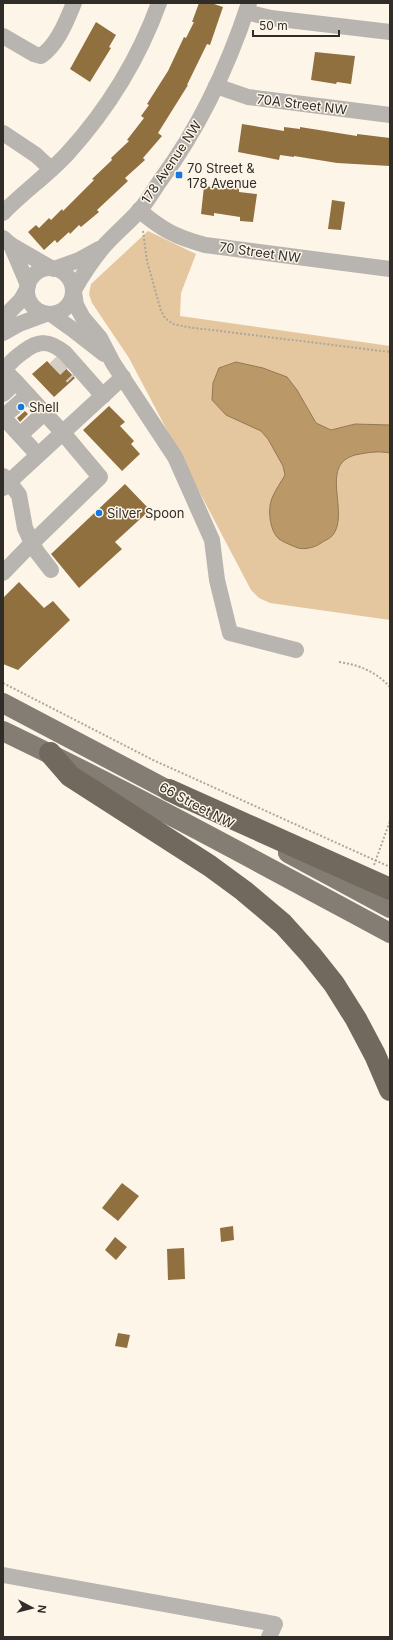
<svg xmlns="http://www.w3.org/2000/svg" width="393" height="1640" font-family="Inter,sans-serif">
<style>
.green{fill:#e5c79f}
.water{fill:#bb9868;stroke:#917855}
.building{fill:#917040}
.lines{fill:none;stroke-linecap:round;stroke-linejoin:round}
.minor-tunnel{stroke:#d5cdc2;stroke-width:16;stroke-dasharray:16 8;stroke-linecap:butt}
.path{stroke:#aca69c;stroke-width:2;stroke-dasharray:2 2;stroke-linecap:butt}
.minor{stroke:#b8b4af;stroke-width:16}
.major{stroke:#847d73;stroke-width:20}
.highway{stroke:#71695e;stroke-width:22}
.poi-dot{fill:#1378e0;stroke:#fef5e9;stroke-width:1.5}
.labels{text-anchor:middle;stroke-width:3;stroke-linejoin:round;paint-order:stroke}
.street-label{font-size:13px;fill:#302d28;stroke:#fef5e9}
.poi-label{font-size:13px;fill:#302d28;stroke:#fef5e9;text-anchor:start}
</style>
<rect width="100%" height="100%" fill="#fef5e9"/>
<polygon class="green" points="148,231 196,254 181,293 180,316 390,346 390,620 270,603 259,598 251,590 129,358 92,303 89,294 91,284"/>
<path class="water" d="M236,362L263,368L287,377L297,390L316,423L331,430L355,424L390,425V453C379,451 371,452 360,454C315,461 352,513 332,536C329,539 324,541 321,543C316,547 305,550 298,548C293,546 283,542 279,539C269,530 267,507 273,496C276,489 281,482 285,475L283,466L268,439L261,431L226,415L212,400L213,383L219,368Z"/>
<g class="building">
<polygon points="199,3 211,3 223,7 210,45 207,44 187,85 188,85 158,133 162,136 143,158 145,160 125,178 128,181 97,210 99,212 81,227 79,225 70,234 69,232 57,243 55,240 44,250 28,232 36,225 39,228 49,218 51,220 62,209 63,211 94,180 92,179 112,160 111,158 129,141 127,140 144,118 141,116 149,105 147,104 168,71 184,37 186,38 194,22 192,22"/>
<polygon points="96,22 116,35 109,47 111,48 90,82 70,69"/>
<polygon points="315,52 355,56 351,84 337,82 336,84 311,80"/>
<polygon points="242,124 284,131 284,127 300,129 300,127 357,136 357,134 390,138 390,166 337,163 294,156 294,157 280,155 279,160 238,152"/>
<polygon points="204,186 226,189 226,187 239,188 239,192 257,194 253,222 240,221 240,217 214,213 214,216 201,214"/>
<polygon points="332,200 345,202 341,230 328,229"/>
<polygon points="57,359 75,378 54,397 32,374 47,361 51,365"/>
<polygon points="109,406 125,422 120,426 134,441 131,444 140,454 122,471 83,430"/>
<polygon points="25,411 28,414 20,422 17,418"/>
<polygon points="125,484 150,510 115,542 122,549 79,588 51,554"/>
<polygon points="19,582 44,608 53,601 70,620 18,670 3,664 3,598"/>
<polygon points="122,1183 139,1196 118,1221 102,1208"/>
<polygon points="233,1226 234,1240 221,1242 220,1228"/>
<polygon points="115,1237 127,1247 116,1260 105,1250"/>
<polygon points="184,1248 185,1279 168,1280 167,1249"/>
<polygon points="118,1333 130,1335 127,1348 115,1346"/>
</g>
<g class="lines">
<polyline class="minor-tunnel" points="55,358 73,377"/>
<g class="path">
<polyline points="143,231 147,261 161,311 165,318 173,324 187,327 390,352"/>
<path d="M339,662C360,665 376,672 390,687"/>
<polyline points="3,683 153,760 390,867"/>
<polyline points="374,865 390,821"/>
</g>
<g class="minor">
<polyline points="246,12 271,18 390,32"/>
<path d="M3,36L34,54L41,56C58,44 66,22 74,3"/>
<polyline points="216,86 248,97 390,115"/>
<polyline points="3,133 36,155 51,169"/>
<path d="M139,210C162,230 176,237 205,245L390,269"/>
<path d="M3,213C23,192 48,175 68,153C107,110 139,58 159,3"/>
<polyline points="3,238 11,245 51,268"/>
<polyline points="11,245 28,285"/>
<circle cx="50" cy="291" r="23"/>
<polyline points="54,269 79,260 99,249"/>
<path d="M74,290C83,274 93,259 105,245C116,233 128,223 139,211C147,202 153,191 160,181C200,127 228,67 249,3"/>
<polyline points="74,292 76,305 83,318 100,338 113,363 175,457 212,540 217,580 230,633 296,650"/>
<polyline points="51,314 72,329 104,354"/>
<polyline points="3,318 21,300 27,289"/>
<polyline points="3,333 19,324 46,314"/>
<path d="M16,382L7,373V367C11,361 16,357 23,352C39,340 49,340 65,353L103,396"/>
<polyline points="3,394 16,382 63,433 100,477 32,543 25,528 19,495 9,482 3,488"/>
<polyline points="3,417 38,455"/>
<polyline points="3,417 28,395"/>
<polyline points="20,435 44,413"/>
<polyline points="3,476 9,482 123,377"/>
<polyline points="3,573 32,543 37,552 51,570"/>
<polyline points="3,1575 275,1624 269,1637"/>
</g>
<g class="major">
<polyline points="3,703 183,798"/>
<path d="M3,731C134,794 262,864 390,933"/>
<polyline points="288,853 390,908"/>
</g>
<g class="highway">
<polyline points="50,753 70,776 210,866 244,891 283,924 311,955 334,984 356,1019 375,1055 390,1090"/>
<polyline points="169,790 390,889"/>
</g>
</g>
<g class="poi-dot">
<rect x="175" y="171" width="8" height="8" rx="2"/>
<circle cx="21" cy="407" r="4"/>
<circle cx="99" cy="513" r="4"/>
</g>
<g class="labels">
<g class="street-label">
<text transform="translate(302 104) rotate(7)" y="5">70A Street NW</text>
<text transform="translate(171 162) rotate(-56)" y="5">178 Avenue NW</text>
<text transform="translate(260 252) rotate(8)" y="5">70 Street NW</text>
<text transform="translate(197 805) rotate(28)" y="5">66 Street NW</text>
</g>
<g class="poi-label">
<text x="187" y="173">70 Street &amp;<tspan x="187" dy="15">178 Avenue</tspan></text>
<text x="29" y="412">Shell</text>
<text x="107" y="518">Silver Spoon</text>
</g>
</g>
<rect width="393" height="1640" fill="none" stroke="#302d28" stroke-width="8"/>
<g transform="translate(32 1608) rotate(97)" stroke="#fef5e9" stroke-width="3" paint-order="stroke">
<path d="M0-3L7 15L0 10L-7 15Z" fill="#302d28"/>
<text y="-6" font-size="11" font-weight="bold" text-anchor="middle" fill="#302d28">N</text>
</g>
<path d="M253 30v6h86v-6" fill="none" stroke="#302d28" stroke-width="2"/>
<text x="259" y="30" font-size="12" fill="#302d28" stroke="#fef5e9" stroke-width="3" paint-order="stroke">50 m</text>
</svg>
